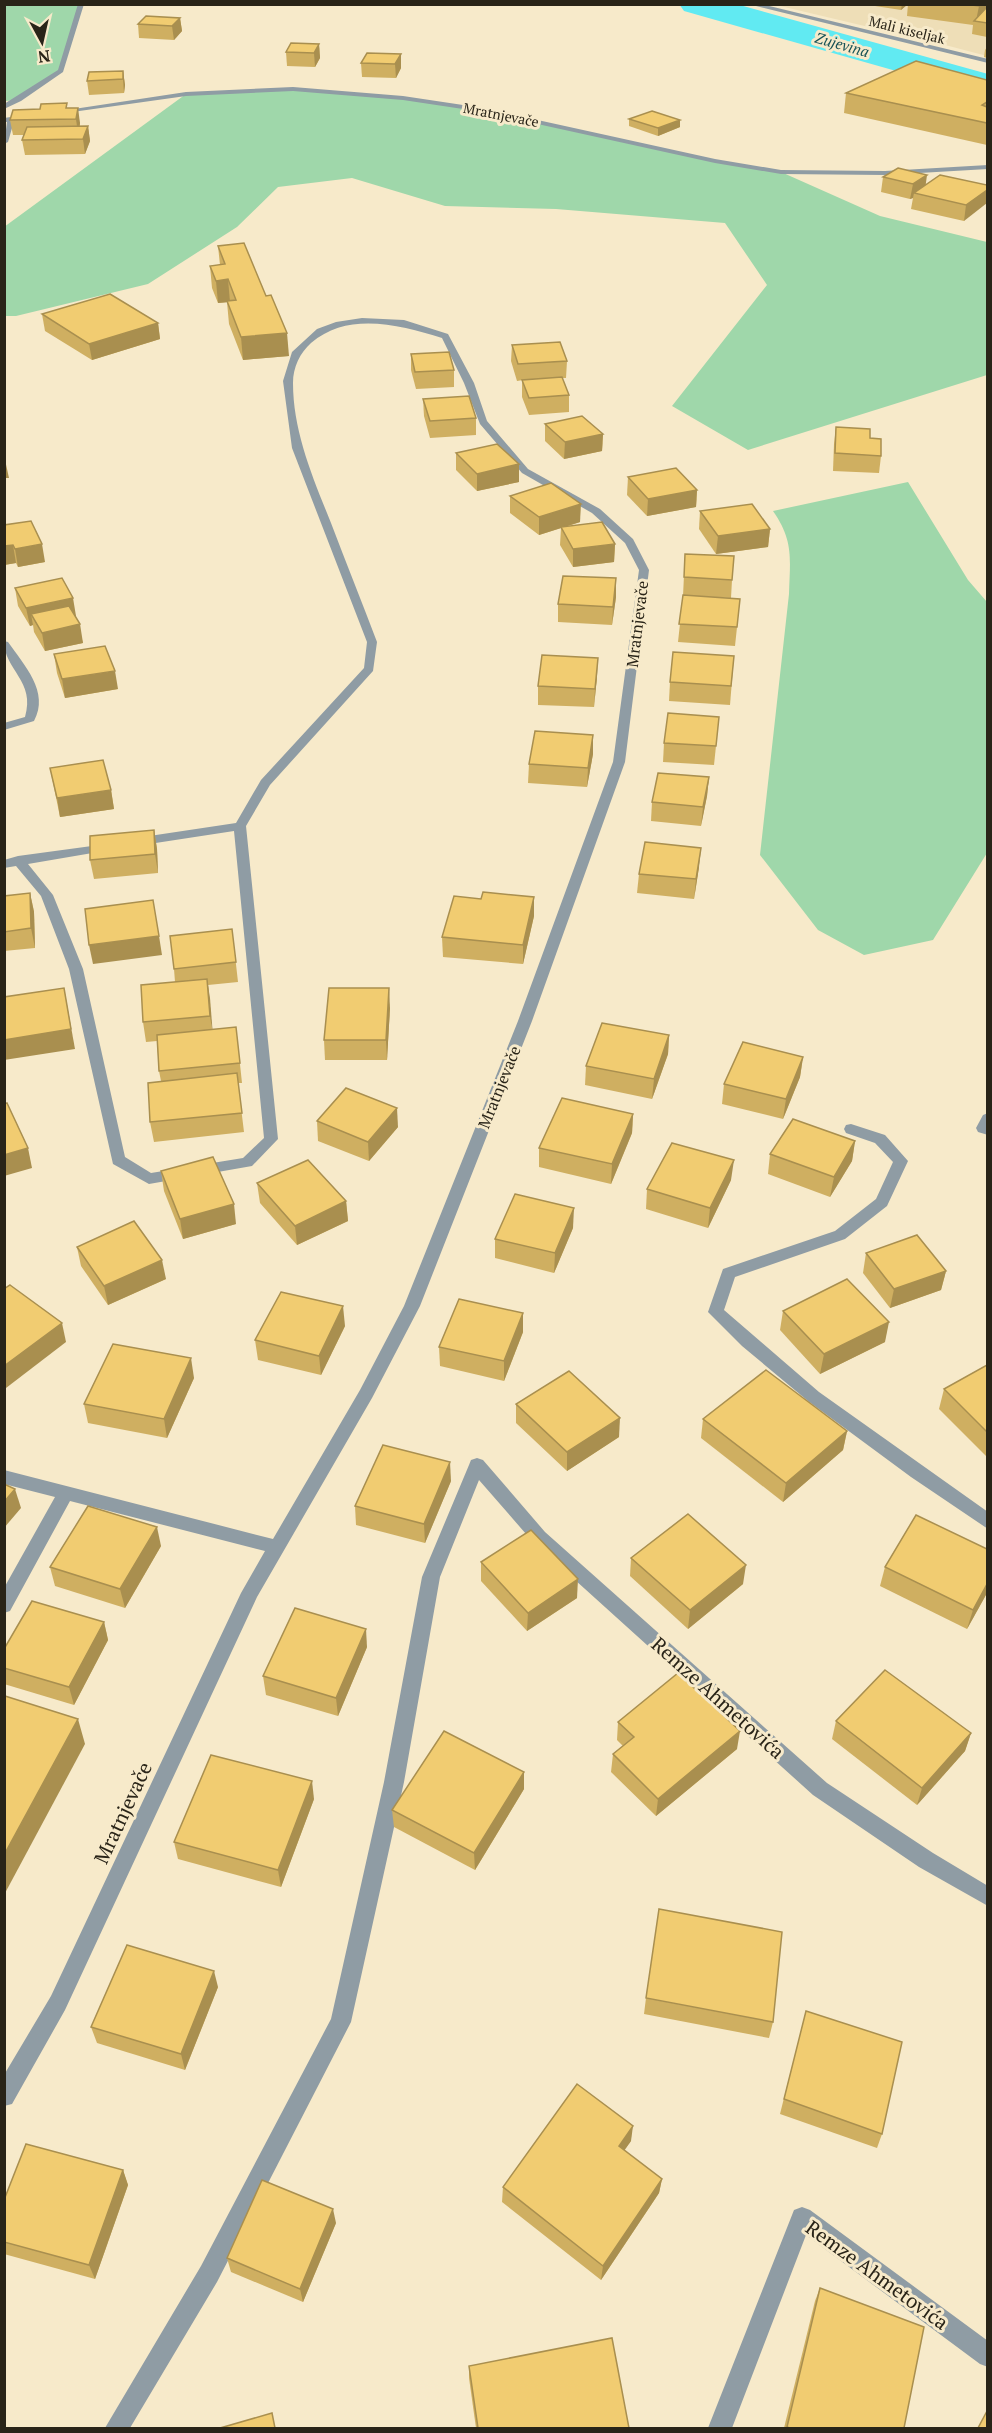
<svg xmlns="http://www.w3.org/2000/svg" width="992" height="2433" font-family="'PT Serif',serif">
<style>
.built{fill:#eedeb7}
.green{fill:#9fd7aa}
.lines{fill:none;stroke-linecap:round;stroke-linejoin:round}
.river{fill:#61eaf2;fill-rule:evenodd}
.minor{fill:#8f9ca4;fill-rule:evenodd}
.wall{fill:#cfaf61}
.shaded-wall{fill:#a98f4f}
.building{fill:#f1cc71;stroke:#a98f4f;stroke-width:1.5}
.labels{text-anchor:middle;stroke-width:6;stroke-linejoin:round;paint-order:stroke}
.far-street-label{font-size:14px;fill:#292418;stroke:#f7eaca}
.far-water-label{font-size:15px;font-style:italic;fill:#175256;stroke:#f7eaca}
.street-label{font-size:16px;fill:#292418;stroke:#f7eaca}
.near-street-label{font-size:20px;fill:#292418;stroke:#f7eaca}
</style>
<rect width="100%" height="100%" fill="#f7eaca"/>
<polygon class="built" points="776,5 987,5 987,56 949,46"/>
<g class="green">
<polygon points="5,5 81,5 61,71 19,100 5,101"/>
<polygon points="293,89 403,98 483,110 715,161 781,172 880,216 987,242 987,375 748,450 672,406 767,285 725,223 556,209 445,206 352,178 278,187 237,227 148,284 16,316 5,316 4,227 186,94"/>
<path d="M908,482L968,580L987,602V853L933,940L864,955L818,930L760,855L789,594C790,559 794,541 773,511Z"/>
</g>
<g class="lines">
<polygon class="river" points="679,4 736,4 988,74 988,97 684,11"/>
<g class="minor">
<polygon points="78,4 84,4 63,72 21,101 4,109 4,104 58,70"/>
<polygon points="748,4 761,4 988,59 988,63"/>
<polygon points="293,87 403,96 483,108 715,159 781,170 885,171 988,165 988,169 885,175 781,174 715,163 483,112 403,100 293,91 186,96 58,114 54,112 186,92"/>
<polygon points="31,114 34,118 14,121 8,142 4,144 7,122 4,122 4,118"/>
<path d="M362,318L404,320L448,334L474,383L487,421L528,469L600,509L633,539L649,570L625,762L532,1021L420,1306L372,1398L257,1597L65,2010L12,2104L4,2106V2075L51,1996L241,1593L265,1551L70,1501L10,1611L4,1613V1588L55,1497L4,1484V1470L273,1539L360,1390L404,1306L518,1021L613,762L639,570L625,543L592,513L522,473L480,424L464,383L442,338C400,325 348,311 311,343C300,353 293,367 293,383C293,432 313,478 331,523C346,563 362,602 377,642L373,671L270,785L246,826L278,1139L252,1166L149,1184L113,1164L69,969L41,896L16,866L4,868V860L18,856L114,843L116,846L114,849L110,850L28,864L53,895L83,969L125,1157L151,1173L243,1158L264,1138L234,831L136,846L130,842L136,838L236,823L261,780L364,668L367,642L292,448L283,381L292,352L317,329L336,322Z"/>
<path d="M4,641L8,642C24,665 50,692 34,721L4,730V723L25,717C36,681 4,670 4,641Z"/>
<polygon points="988,1113 988,1135 978,1132 976,1128 983,1115"/>
<polygon points="851,1124 885,1135 908,1161 887,1206 845,1239 735,1277 724,1310 819,1392 988,1512 988,1529 911,1477 808,1401 742,1346 708,1312 723,1269 835,1231 876,1199 893,1162 875,1143 846,1133 844,1129 846,1125"/>
<polygon points="477,1458 483,1460 545,1532 827,1783 933,1853 988,1886 988,1906 919,1867 813,1795 533,1542 479,1480 440,1577 404,1782 351,2022 217,2282 130,2428 105,2428 201,2266 331,2019 384,1782 422,1577 469,1465 471,1460"/>
<polygon points="802,2207 810,2210 988,2341 988,2367 980,2364 806,2235 732,2428 708,2428 794,2210"/>
</g>
</g>
<g class="wall">
<polygon points="862,4 908,4 901,10"/>
<polygon points="908,4 987,4 987,37 972,34 973,25 907,16"/>
<polygon points="180,18 182,31 174,40 139,38 138,24"/>
<polygon points="319,44 320,58 315,67 287,66 286,52"/>
<polygon points="987,47 987,58 984,57 985,50"/>
<polygon points="401,54 401,68 396,78 362,77 361,63"/>
<polygon points="123,71 125,85 124,93 89,95 87,81"/>
<polygon points="987,80 987,145 844,113 846,93"/>
<polygon points="67,103 67,108 80,123 80,126 88,126 90,141 85,154 25,155 22,140 24,135 13,135 10,120 40,109"/>
<polygon points="629,119 680,127 658,136 629,126"/>
<polygon points="883,177 926,185 987,185 964,221 911,209 913,198 910,199 881,192"/>
<polygon points="218,246 289,356 243,360 229,324 227,302 218,303 212,288 210,266 220,265"/>
<polygon points="42,314 158,323 160,339 92,360 45,331"/>
<polygon points="512,345 567,361 566,378 562,378 569,395 569,412 529,415 522,397 522,380 523,380 517,381 511,361"/>
<polygon points="411,354 454,370 454,387 416,389 411,370"/>
<polygon points="423,399 476,418 476,435 430,438 424,416"/>
<polygon points="545,424 603,434 602,451 564,459 545,441"/>
<polygon points="836,427 870,438 881,456 879,473 833,471 834,444"/>
<polygon points="456,453 519,482 477,491 456,470"/>
<polygon points="628,477 697,490 696,507 647,516 627,495"/>
<polygon points="510,496 580,522 565,527 615,544 614,562 573,567 560,545 561,528 539,535 510,513"/>
<polygon points="700,511 770,529 768,547 716,554 699,529"/>
<polygon points="4,525 45,562 18,567 16,563 4,565"/>
<polygon points="685,554 732,580 731,598 687,596 740,599 735,646 678,642 683,596"/>
<polygon points="616,578 616,597 612,625 558,622 558,604"/>
<polygon points="15,588 76,616 75,616 83,643 45,651 34,632 33,625 30,626 18,606"/>
<polygon points="54,654 118,689 65,698 57,673"/>
<polygon points="734,656 730,705 669,701 670,682"/>
<polygon points="597,676 594,707 538,705 538,686"/>
<polygon points="719,717 714,765 663,762 664,743"/>
<polygon points="593,735 593,754 587,787 528,783 529,764"/>
<polygon points="50,768 111,790 114,809 60,817"/>
<polygon points="709,777 707,796 701,826 651,821 652,802"/>
<polygon points="154,830 157,849 158,873 94,879 90,860"/>
<polygon points="699,867 694,899 637,893 639,874"/>
<polygon points="30,893 34,912 35,948 4,951 4,896"/>
<polygon points="481,899 534,916 523,964 443,957 442,937"/>
<polygon points="232,929 238,982 208,985 212,1030 236,1027 242,1083 238,1083 244,1132 154,1142 150,1122 161,1081 159,1071 157,1041 146,1042 143,1022 175,982 174,969"/>
<polygon points="390,1008 387,1060 325,1060 324,1040"/>
<polygon points="669,1035 668,1054 652,1099 585,1085 586,1066"/>
<polygon points="803,1057 800,1077 783,1119 722,1104 724,1084"/>
<polygon points="633,1114 632,1133 611,1184 539,1167 539,1148"/>
<polygon points="317,1121 398,1127 369,1161 318,1141"/>
<polygon points="855,1141 852,1161 830,1197 768,1174 770,1154"/>
<polygon points="161,1171 236,1224 183,1239 164,1191"/>
<polygon points="731,1180 708,1228 646,1209 647,1189"/>
<polygon points="257,1183 346,1201 348,1221 297,1245 260,1203"/>
<polygon points="573,1228 554,1273 495,1258 495,1239"/>
<polygon points="77,1247 166,1279 108,1305 81,1266"/>
<polygon points="866,1253 946,1271 941,1290 890,1308 863,1273"/>
<polygon points="783,1311 885,1342 820,1374 780,1330"/>
<polygon points="523,1313 523,1332 504,1381 440,1366 439,1347"/>
<polygon points="345,1326 321,1375 258,1360 255,1340"/>
<polygon points="987,1365 987,1457 939,1409 944,1389"/>
<polygon points="194,1378 167,1438 88,1423 84,1404"/>
<polygon points="516,1404 619,1437 567,1471 516,1423"/>
<polygon points="703,1419 847,1431 843,1450 783,1502 701,1438"/>
<polygon points="451,1481 425,1543 356,1525 355,1506"/>
<polygon points="161,1546 125,1608 55,1586 50,1567"/>
<polygon points="631,1558 743,1584 688,1629 630,1576"/>
<polygon points="481,1562 577,1598 527,1631 481,1581"/>
<polygon points="885,1567 987,1593 967,1629 880,1586"/>
<polygon points="104,1622 108,1640 74,1705 4,1684 4,1649"/>
<polygon points="367,1647 338,1716 266,1695 263,1676"/>
<polygon points="836,1721 971,1733 965,1751 917,1805 832,1739"/>
<polygon points="618,1722 737,1749 656,1816 611,1772 613,1754 623,1746 617,1740"/>
<polygon points="524,1772 524,1789 475,1870 394,1827 392,1810"/>
<polygon points="314,1799 281,1887 178,1859 174,1842"/>
<polygon points="218,1987 185,2070 97,2043 91,2027"/>
<polygon points="646,1998 773,2022 769,2038 644,2014"/>
<polygon points="806,2011 882,2134 877,2148 780,2114"/>
<polygon points="631,2141 624,2150 662,2179 659,2193 601,2280 502,2202 503,2187"/>
<polygon points="123,2170 128,2185 95,2279 4,2254 4,2200"/>
<polygon points="336,2223 303,2302 231,2272 227,2258"/>
<polygon points="820,2288 904,2428 784,2428 815,2301"/>
<polygon points="469,2366 629,2428 476,2428 469,2378"/>
</g>
<g class="shaded-wall">
<polygon points="902,4 908,4 901,10"/>
<polygon points="981,4 987,4 987,14 976,21 979,6"/>
<polygon points="180,18 182,31 174,40 172,26"/>
<polygon points="319,44 320,58 315,67 314,53"/>
<polygon points="401,54 401,68 396,78 395,64"/>
<polygon points="123,71 125,85 124,93 123,79"/>
<polygon points="78,108 80,123 78,134 76,119"/>
<polygon points="680,120 680,127 658,136 658,128"/>
<polygon points="88,126 90,141 85,154 83,139"/>
<polygon points="927,175 925,190 914,193 913,198 910,199 913,184"/>
<polygon points="987,190 987,203 964,221 966,205"/>
<polygon points="228,279 230,302 218,303 216,281"/>
<polygon points="158,323 160,339 92,360 89,344"/>
<polygon points="287,333 289,356 243,360 241,337"/>
<polygon points="603,434 602,451 564,459 565,442"/>
<polygon points="4,460 5,460 9,478 4,478"/>
<polygon points="519,464 519,482 477,491 477,474"/>
<polygon points="697,490 696,507 647,516 648,499"/>
<polygon points="581,504 580,522 539,535 539,517"/>
<polygon points="770,529 768,547 716,554 718,536"/>
<polygon points="42,544 45,562 18,567 15,549"/>
<polygon points="615,544 614,562 573,567 573,549"/>
<polygon points="13,545 16,563 4,565 4,546"/>
<polygon points="616,578 616,597 612,625 613,607"/>
<polygon points="73,598 76,616 37,625 31,614 33,625 30,626 26,608"/>
<polygon points="80,624 83,643 45,651 42,633"/>
<polygon points="598,658 597,676 594,707 595,689"/>
<polygon points="115,671 118,689 65,698 62,679"/>
<polygon points="593,735 593,754 587,787 588,768"/>
<polygon points="709,777 707,796 701,826 703,807"/>
<polygon points="111,790 114,809 60,817 57,798"/>
<polygon points="154,830 157,849 158,873 155,854"/>
<polygon points="701,848 699,867 694,899 696,879"/>
<polygon points="30,893 34,912 35,948 31,928"/>
<polygon points="534,897 534,916 523,964 523,945"/>
<polygon points="159,936 162,955 93,964 89,945"/>
<polygon points="207,979 210,998 213,1036 210,1016"/>
<polygon points="64,988 75,1049 4,1060 4,1040"/>
<polygon points="389,988 390,1008 387,1060 386,1040"/>
<polygon points="669,1035 668,1054 652,1099 654,1079"/>
<polygon points="803,1057 800,1077 783,1119 786,1099"/>
<polygon points="397,1108 398,1127 369,1161 368,1142"/>
<polygon points="633,1114 632,1133 611,1184 612,1164"/>
<polygon points="855,1141 852,1161 830,1197 834,1177"/>
<polygon points="28,1148 32,1168 4,1176 4,1155"/>
<polygon points="734,1160 731,1180 708,1228 710,1208"/>
<polygon points="346,1201 348,1221 297,1245 295,1226"/>
<polygon points="234,1204 236,1224 183,1239 180,1219"/>
<polygon points="574,1208 573,1228 554,1273 555,1253"/>
<polygon points="162,1260 166,1279 108,1305 104,1286"/>
<polygon points="946,1271 941,1290 890,1308 894,1289"/>
<polygon points="343,1306 345,1326 321,1375 319,1356"/>
<polygon points="523,1313 523,1332 504,1381 504,1361"/>
<polygon points="889,1322 885,1342 820,1374 824,1354"/>
<polygon points="62,1323 66,1342 6,1388 4,1382 4,1366"/>
<polygon points="191,1358 194,1378 167,1438 164,1419"/>
<polygon points="620,1418 619,1437 567,1471 567,1452"/>
<polygon points="847,1431 843,1450 783,1502 786,1483"/>
<polygon points="450,1462 451,1481 425,1543 424,1524"/>
<polygon points="15,1489 21,1508 4,1528 4,1502"/>
<polygon points="157,1527 161,1546 125,1608 120,1589"/>
<polygon points="746,1565 743,1584 688,1629 690,1610"/>
<polygon points="578,1579 577,1598 527,1631 528,1613"/>
<polygon points="987,1584 987,1593 967,1629 973,1610"/>
<polygon points="104,1622 108,1640 74,1705 69,1687"/>
<polygon points="366,1629 367,1647 338,1716 336,1698"/>
<polygon points="78,1719 85,1744 4,1895 4,1855"/>
<polygon points="740,1731 737,1749 656,1816 658,1799"/>
<polygon points="971,1733 965,1751 917,1805 922,1788"/>
<polygon points="524,1772 524,1789 475,1870 474,1853"/>
<polygon points="312,1781 314,1799 281,1887 278,1870"/>
<polygon points="214,1971 218,1987 185,2070 181,2054"/>
<polygon points="633,2126 631,2141 617,2161 619,2146"/>
<polygon points="123,2170 128,2185 95,2279 89,2265"/>
<polygon points="662,2179 659,2193 601,2280 603,2266"/>
<polygon points="333,2209 336,2223 303,2302 300,2289"/>
</g>
<g class="building">
<polygon points="964,4 981,4 979,6"/>
<polygon points="987,7 987,23 974,21"/>
<polygon points="146,16 180,18 172,26 138,24"/>
<polygon points="291,43 319,44 314,53 286,52"/>
<polygon points="367,53 401,54 395,64 361,63"/>
<polygon points="916,61 987,80 987,102 982,105 987,107 987,123 846,93"/>
<polygon points="123,71 123,79 87,81 89,72"/>
<polygon points="67,103 66,108 78,108 76,119 10,120 13,110 40,109 41,104"/>
<polygon points="652,111 680,120 658,128 629,119"/>
<polygon points="88,126 83,139 22,140 27,127"/>
<polygon points="898,168 927,175 913,184 883,177"/>
<polygon points="940,175 987,185 987,190 966,205 914,193"/>
<polygon points="244,243 266,296 271,295 287,333 241,337 227,301 236,300 228,279 216,281 210,266 225,264 218,246"/>
<polygon points="110,294 158,323 89,344 42,314"/>
<polygon points="560,342 567,361 518,364 512,345"/>
<polygon points="449,352 454,370 415,372 411,354"/>
<polygon points="562,377 569,395 529,398 522,380"/>
<polygon points="469,396 476,418 430,421 423,399"/>
<polygon points="582,416 603,434 565,442 545,424"/>
<polygon points="836,427 870,429 870,438 881,439 881,456 835,453"/>
<polygon points="497,444 519,464 477,474 456,453"/>
<polygon points="676,468 697,490 648,499 628,477"/>
<polygon points="551,483 581,504 539,517 510,496"/>
<polygon points="752,504 770,529 718,536 700,511"/>
<polygon points="31,521 42,544 15,549 13,545 4,546 4,525"/>
<polygon points="602,522 615,544 573,549 561,527"/>
<polygon points="685,554 734,556 732,580 684,577"/>
<polygon points="563,576 616,578 613,607 558,604"/>
<polygon points="62,578 73,598 26,608 15,588"/>
<polygon points="683,595 740,599 737,627 679,624"/>
<polygon points="69,606 80,624 42,633 31,614"/>
<polygon points="105,646 115,671 62,679 54,654"/>
<polygon points="673,652 734,656 731,686 670,682"/>
<polygon points="542,655 598,658 595,689 538,686"/>
<polygon points="668,713 719,717 716,746 664,743"/>
<polygon points="535,731 593,735 588,768 529,764"/>
<polygon points="103,760 111,790 57,798 50,768"/>
<polygon points="658,773 709,777 703,807 652,802"/>
<polygon points="154,830 155,854 90,860 90,836"/>
<polygon points="645,842 701,848 696,879 639,874"/>
<polygon points="483,892 534,897 523,945 442,937 454,896 481,899"/>
<polygon points="30,893 31,928 4,932 4,896"/>
<polygon points="153,900 159,936 89,945 85,909"/>
<polygon points="232,929 236,962 174,969 170,936"/>
<polygon points="207,979 210,1016 143,1022 141,985"/>
<polygon points="64,988 71,1029 4,1040 4,997"/>
<polygon points="329,988 389,988 386,1040 324,1040"/>
<polygon points="602,1023 669,1035 654,1079 586,1066"/>
<polygon points="236,1027 240,1063 159,1071 157,1035"/>
<polygon points="743,1042 803,1057 786,1099 724,1084"/>
<polygon points="237,1073 242,1113 150,1122 148,1083"/>
<polygon points="346,1088 397,1108 368,1142 317,1121"/>
<polygon points="562,1098 633,1114 612,1164 539,1148"/>
<polygon points="7,1103 28,1148 4,1155 4,1104"/>
<polygon points="793,1119 855,1141 834,1177 770,1154"/>
<polygon points="672,1143 734,1160 710,1208 647,1189"/>
<polygon points="213,1157 234,1204 180,1219 161,1171"/>
<polygon points="308,1160 346,1201 295,1226 257,1183"/>
<polygon points="515,1194 574,1208 555,1253 495,1239"/>
<polygon points="134,1221 162,1260 104,1286 77,1247"/>
<polygon points="917,1235 946,1271 894,1289 866,1253"/>
<polygon points="847,1279 889,1322 824,1354 783,1311"/>
<polygon points="10,1285 62,1323 4,1366 4,1289"/>
<polygon points="281,1292 343,1306 319,1356 255,1340"/>
<polygon points="459,1299 523,1313 504,1361 439,1347"/>
<polygon points="113,1344 191,1358 164,1419 84,1404"/>
<polygon points="987,1365 987,1432 944,1389"/>
<polygon points="766,1370 847,1431 786,1483 703,1419"/>
<polygon points="569,1371 620,1418 567,1452 516,1404"/>
<polygon points="383,1445 450,1462 424,1524 355,1506"/>
<polygon points="4,1484 15,1489 4,1502"/>
<polygon points="88,1506 157,1527 120,1589 50,1567"/>
<polygon points="688,1514 746,1565 690,1610 631,1558"/>
<polygon points="916,1515 987,1549 987,1584 973,1610 885,1567"/>
<polygon points="531,1530 578,1579 528,1613 481,1562"/>
<polygon points="32,1601 104,1622 69,1687 4,1668 4,1649"/>
<polygon points="295,1608 366,1629 336,1698 263,1676"/>
<polygon points="885,1670 971,1733 922,1788 836,1721"/>
<polygon points="678,1673 740,1731 658,1799 613,1754 634,1737 618,1722"/>
<polygon points="5,1696 78,1719 4,1855 4,1697"/>
<polygon points="444,1731 524,1772 474,1853 392,1810"/>
<polygon points="211,1755 312,1781 278,1870 174,1842"/>
<polygon points="659,1909 782,1932 773,2022 646,1998"/>
<polygon points="127,1945 214,1971 181,2054 91,2027"/>
<polygon points="806,2011 902,2042 882,2134 784,2099"/>
<polygon points="577,2084 633,2126 619,2146 662,2179 603,2266 503,2187"/>
<polygon points="26,2144 123,2170 89,2265 4,2242 4,2200"/>
<polygon points="262,2180 333,2209 300,2289 227,2258"/>
<polygon points="820,2288 924,2327 904,2428 790,2428 787,2427"/>
<polygon points="612,2338 629,2428 478,2428 469,2366"/>
<polygon points="987,2411 987,2428 978,2428"/>
<polygon points="272,2413 275,2428 220,2428"/>
</g>
<g class="labels">
<g class="far-street-label">
<text transform="translate(907 30) rotate(14)" y="5">Mali kiseljak</text>
<text transform="translate(501 115) rotate(11)" y="5">Mratnjevače</text>
</g>
<g class="far-water-label">
<text transform="translate(842 45) rotate(16)" y="5">Zujevina</text>
</g>
<g class="street-label">
<text transform="translate(637 624) rotate(-83)" y="6">Mratnjevače</text>
<text transform="translate(499 1087) rotate(-68)" y="6">Mratnjevače</text>
</g>
<g class="near-street-label">
<text transform="translate(718 1698) rotate(42)" y="7">Remze Ahmetovića</text>
<text transform="translate(123 1813) rotate(-65)" y="7">Mratnjevače</text>
<text transform="translate(877 2275) rotate(36)" y="7">Remze Ahmetovića</text>
</g>
</g>
<rect width="992" height="2433" fill="none" stroke="#292418" stroke-width="12"/>
<g transform="translate(42 42) rotate(172)" stroke="#f7eaca" stroke-width="4.5" paint-order="stroke">
<path d="M0-4.5L10 22L0 15L-10 22Z" fill="#292418"/>
<text y="-9" font-size="16" font-weight="bold" text-anchor="middle" fill="#292418">N</text>
</g>
</svg>
